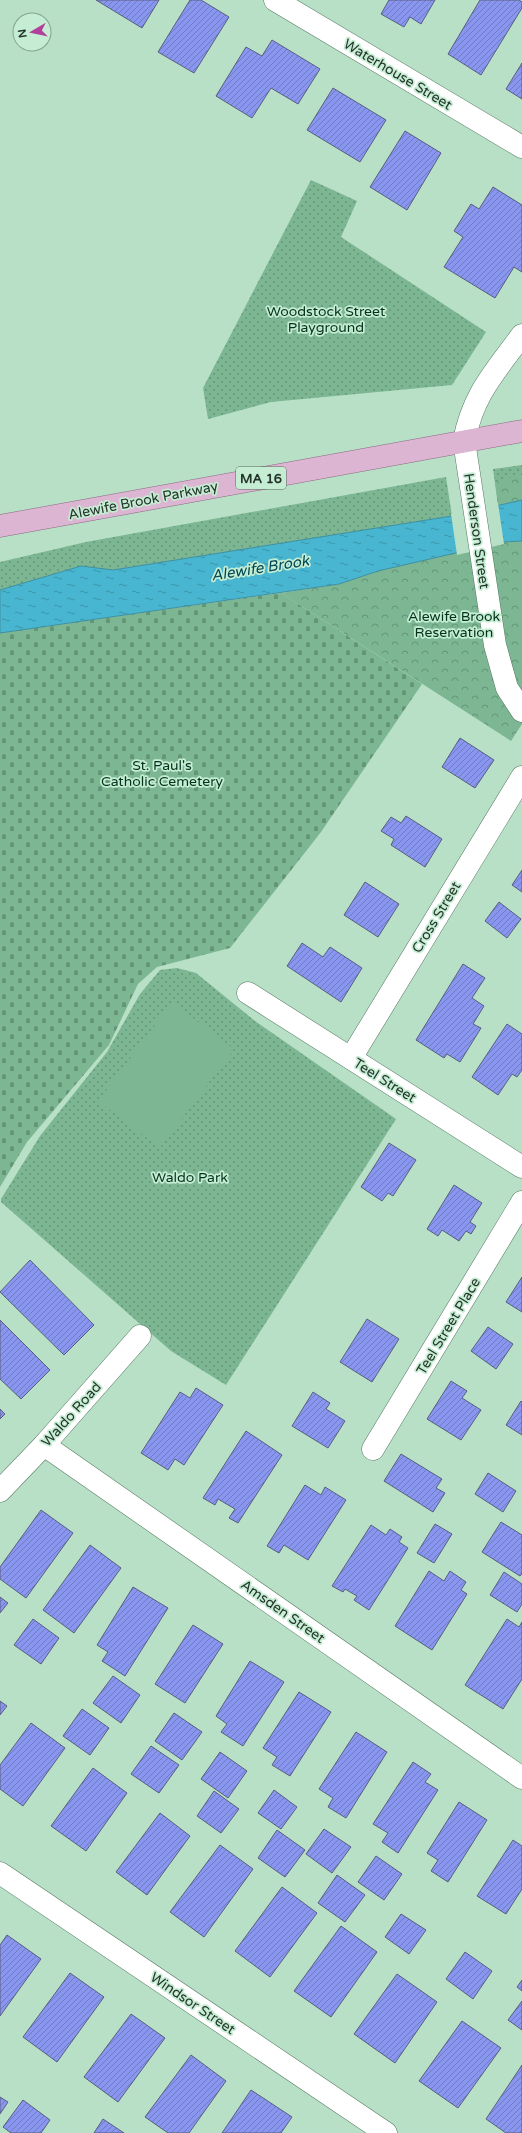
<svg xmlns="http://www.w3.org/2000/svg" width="522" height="2133" font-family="'Varela Round',sans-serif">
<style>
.green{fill:url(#green-dots)}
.forest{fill:url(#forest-crowns)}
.cemetery{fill:url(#cemetery-stones)}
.pitch{fill:#7cb692}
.water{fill:url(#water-ripples);stroke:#3e8f9f}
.pier{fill:#b8e0c6}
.building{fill:url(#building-hatch);stroke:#585e80}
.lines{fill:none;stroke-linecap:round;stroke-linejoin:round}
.minor-casing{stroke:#557962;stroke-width:23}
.primary-casing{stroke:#8c6883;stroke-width:23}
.minor{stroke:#fff;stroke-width:22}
.primary{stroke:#dbb5d1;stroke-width:22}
.labels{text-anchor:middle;stroke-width:3.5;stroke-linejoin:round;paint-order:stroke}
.shield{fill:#c5edd3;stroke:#566c5d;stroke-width:1}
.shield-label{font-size:13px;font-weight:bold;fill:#26352b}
.street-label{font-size:14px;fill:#26352b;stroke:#c5edd3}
.park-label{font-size:14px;fill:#04331c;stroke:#c5edd3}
.water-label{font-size:15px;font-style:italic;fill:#004654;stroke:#c5edd3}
</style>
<defs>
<pattern id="green-dots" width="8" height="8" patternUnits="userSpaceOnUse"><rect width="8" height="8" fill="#7cb692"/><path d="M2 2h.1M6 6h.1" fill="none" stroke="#659577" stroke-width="1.8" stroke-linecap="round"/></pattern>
<pattern id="forest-crowns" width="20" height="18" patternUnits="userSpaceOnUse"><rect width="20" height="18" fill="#7cb692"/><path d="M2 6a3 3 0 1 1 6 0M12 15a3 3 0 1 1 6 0" fill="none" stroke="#659577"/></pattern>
<pattern id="cemetery-stones" width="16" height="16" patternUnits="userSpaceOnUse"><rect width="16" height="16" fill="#7cb692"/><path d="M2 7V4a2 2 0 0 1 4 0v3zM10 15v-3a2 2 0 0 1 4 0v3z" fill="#659577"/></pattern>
<pattern id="water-ripples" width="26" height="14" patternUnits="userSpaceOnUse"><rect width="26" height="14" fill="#48b6d1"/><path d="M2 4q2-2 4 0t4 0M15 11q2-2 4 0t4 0" fill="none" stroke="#3c95aa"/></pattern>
<pattern id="building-hatch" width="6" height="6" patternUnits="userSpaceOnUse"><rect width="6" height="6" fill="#8996f0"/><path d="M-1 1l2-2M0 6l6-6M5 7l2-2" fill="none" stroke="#707bc3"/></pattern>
</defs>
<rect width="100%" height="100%" fill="#b8e0c6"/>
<g class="green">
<polygon points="311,180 357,201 341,237 486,332 452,385 271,402 208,419 203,388"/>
<polygon points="522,465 522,500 498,505 493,469"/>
<polygon points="446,477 452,516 112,570 81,566 0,590 0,562 86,542"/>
<polygon points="177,968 196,973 255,1021 396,1119 226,1385 171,1351 1,1202 1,1199 40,1136 107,1052 140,994 160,970"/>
</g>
<g class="forest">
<polygon points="522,476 522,500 498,505 495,480"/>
<polygon points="522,541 522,724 511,741 281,593 339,584 378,571 503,542"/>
</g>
<polygon class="cemetery" points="281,593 422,684 321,832 230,948 157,967 138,984 109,1045 27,1142 0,1187 0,633"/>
<polygon class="pitch" points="172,1002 234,1049 160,1148 98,1101"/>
<polygon class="water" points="522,500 522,541 503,542 378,571 339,584 0,633 0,590 81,566 113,570 452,516"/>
<polygon class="pier" points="498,503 504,544 457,555 451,514"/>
<g class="building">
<polygon points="96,0 159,0 142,28"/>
<polygon points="190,0 201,0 229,17 194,73 158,52"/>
<polygon points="389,0 435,0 421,24 410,17 404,27 381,14"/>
<polygon points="480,0 519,0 522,2 522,8 481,75 448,54"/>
<polygon points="272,40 320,69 298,104 271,88 252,118 216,96 246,47 262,56"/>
<polygon points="522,63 522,99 506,89"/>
<polygon points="333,88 386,120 360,162 307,130"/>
<polygon points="405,131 441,153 407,210 370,187"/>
<polygon points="493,187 522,205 522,272 514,267 495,298 444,267 463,237 454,231 471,204 479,209"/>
<polygon points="460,738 494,760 475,788 442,767"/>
<polygon points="406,816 442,839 425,867 391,845 394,839 381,831 391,817 401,823"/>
<polygon points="522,870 522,892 512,885"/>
<polygon points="365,882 399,904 378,937 344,915"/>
<polygon points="499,902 521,919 507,938 485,921"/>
<polygon points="302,943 323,957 330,947 362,968 341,1002 287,966"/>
<polygon points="463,964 485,978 472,998 484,1006 473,1024 481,1028 460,1062 447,1054 444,1058 416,1040"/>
<polygon points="507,1024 522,1034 522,1070 517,1077 512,1074 498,1095 472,1077"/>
<polygon points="389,1143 416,1160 393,1196 388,1193 382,1201 361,1187"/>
<polygon points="454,1185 482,1203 470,1222 476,1226 471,1234 466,1231 459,1241 442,1230 438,1236 427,1229"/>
<polygon points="30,1260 94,1325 64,1355 0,1292"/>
<polygon points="522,1277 522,1312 506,1302"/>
<polygon points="367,1319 399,1339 372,1382 340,1362"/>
<polygon points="0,1320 50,1370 21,1399 0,1379"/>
<polygon points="488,1327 513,1344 496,1369 471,1351"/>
<polygon points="451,1381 467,1391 462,1398 481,1410 461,1440 427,1419"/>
<polygon points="196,1388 223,1405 184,1465 175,1459 168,1470 141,1453 180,1392 190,1398"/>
<polygon points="313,1392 330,1403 326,1409 345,1421 328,1448 292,1426"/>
<polygon points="521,1401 522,1402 522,1435 506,1425"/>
<polygon points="0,1409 5,1414 0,1419"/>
<polygon points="246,1431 282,1455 238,1523 229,1518 235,1509 218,1499 215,1505 203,1498"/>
<polygon points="401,1454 442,1479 436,1488 445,1493 433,1512 384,1481"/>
<polygon points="488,1473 516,1491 503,1512 475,1494"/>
<polygon points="305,1485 321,1495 325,1487 346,1500 308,1560 284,1545 279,1553 267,1546"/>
<polygon points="41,1510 73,1533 26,1598 0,1579 0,1567"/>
<polygon points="501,1522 522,1535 522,1574 520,1576 482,1552"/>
<polygon points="435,1524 452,1534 434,1563 417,1553"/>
<polygon points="371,1525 386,1535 390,1529 402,1537 399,1542 408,1548 369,1610 354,1600 357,1596 345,1589 343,1592 332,1586"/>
<polygon points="90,1545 121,1568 74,1633 43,1610"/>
<polygon points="429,1571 444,1581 450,1571 466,1582 461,1590 467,1594 432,1650 395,1626"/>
<polygon points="504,1572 522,1584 522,1604 517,1612 490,1595"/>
<polygon points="133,1587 168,1608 125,1676 102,1661 108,1652 97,1645"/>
<polygon points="0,1597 8,1603 0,1613"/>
<polygon points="33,1619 59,1638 41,1664 14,1645"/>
<polygon points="507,1619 519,1627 522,1622 522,1679 503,1709 465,1685"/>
<polygon points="193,1625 223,1644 185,1703 155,1684"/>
<polygon points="250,1661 284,1682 243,1746 221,1732 227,1724 216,1716"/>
<polygon points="113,1676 140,1695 121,1723 93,1703"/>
<polygon points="299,1692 331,1712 290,1776 272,1765 277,1757 263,1748"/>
<polygon points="0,1701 7,1706 0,1715"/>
<polygon points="82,1709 109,1728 90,1755 63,1736"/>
<polygon points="174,1713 202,1732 182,1760 155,1741"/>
<polygon points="31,1723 65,1748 23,1806 0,1789 0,1765"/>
<polygon points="356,1732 387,1752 346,1818 328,1807 333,1798 319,1789"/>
<polygon points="151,1746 179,1765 159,1793 131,1774"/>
<polygon points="220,1752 247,1771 228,1798 201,1779"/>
<polygon points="413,1762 431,1774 425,1782 438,1790 398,1853 382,1842 388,1833 373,1824"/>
<polygon points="93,1768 127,1793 86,1851 51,1826"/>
<polygon points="274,1790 297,1807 281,1829 258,1813"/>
<polygon points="214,1791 239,1809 221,1833 197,1816"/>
<polygon points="459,1802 487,1820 448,1882 431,1871 438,1860 427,1853"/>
<polygon points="160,1813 190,1836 147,1895 116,1872"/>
<polygon points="324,1829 351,1847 332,1873 306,1854"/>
<polygon points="277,1830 305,1850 285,1877 258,1858"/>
<polygon points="513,1840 522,1846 522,1889 506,1914 477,1896"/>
<polygon points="220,1845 253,1869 204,1937 170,1912"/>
<polygon points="376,1856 402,1874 384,1900 358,1882"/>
<polygon points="337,1875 365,1895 345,1922 318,1903"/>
<polygon points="282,1887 317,1913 270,1977 235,1951"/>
<polygon points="401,1914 426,1930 409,1954 385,1937"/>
<polygon points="341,1926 377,1952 331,2017 294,1991"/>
<polygon points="7,1935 41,1959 0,2016 0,1945"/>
<polygon points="465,1952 492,1971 473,1999 446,1979"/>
<polygon points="70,1973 104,1997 57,2062 23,2037"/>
<polygon points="397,1974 437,2002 395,2063 354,2034"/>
<polygon points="522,1980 522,1991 517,1987"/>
<polygon points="522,2001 522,2030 508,2020"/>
<polygon points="131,2014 165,2038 118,2102 84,2077"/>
<polygon points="462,2021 501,2048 458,2108 419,2081"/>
<polygon points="191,2055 226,2081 189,2133 168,2133 145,2117"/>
<polygon points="522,2065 522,2133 506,2133 486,2119"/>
<polygon points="251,2090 292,2117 281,2133 222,2133"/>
<polygon points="0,2097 8,2102 0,2114"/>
<polygon points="23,2100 50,2120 41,2133 11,2133 3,2127"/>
<polygon points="103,2119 124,2133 94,2133"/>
</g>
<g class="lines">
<g class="minor-casing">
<g id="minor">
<polyline points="275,0 522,147"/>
<path d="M522,335C495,372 473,394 464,441L495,645L507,688L522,711"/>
<polyline points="248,993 522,1167"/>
<polyline points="351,1058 522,777"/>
<polyline points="44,1445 522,1778"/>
<polyline points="373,1449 522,1202"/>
<polyline points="0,1491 44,1445 140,1336"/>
<polyline points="0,1873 386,2133"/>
</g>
</g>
<g class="primary-casing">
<polyline id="primary" points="0,526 522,431"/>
</g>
<use href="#minor" class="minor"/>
<use href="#primary" class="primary"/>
</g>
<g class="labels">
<rect class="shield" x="236" y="467" width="50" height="22" rx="3"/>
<g class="shield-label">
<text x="261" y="483">MA 16</text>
</g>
<g class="street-label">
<text transform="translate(398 74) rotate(31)" y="5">Waterhouse Street</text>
<text transform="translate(143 500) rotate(-11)" y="5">Alewife Brook Parkway</text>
<text transform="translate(477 531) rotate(82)" y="5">Henderson Street</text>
<text transform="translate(436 917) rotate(-59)" y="5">Cross Street</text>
<text transform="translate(385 1080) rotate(32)" y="5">Teel Street</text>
<text transform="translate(448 1326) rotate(-59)" y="5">Teel Street Place</text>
<text transform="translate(71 1414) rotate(-48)" y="5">Waldo Road</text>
<text transform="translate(283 1611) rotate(35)" y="5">Amsden Street</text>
<text transform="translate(193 2003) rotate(34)" y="5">Windsor Street</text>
</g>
<g class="park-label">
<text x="326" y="316">Woodstock Street<tspan x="326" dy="16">Playground</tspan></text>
<text x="454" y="621">Alewife Brook<tspan x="454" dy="16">Reservation</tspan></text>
<text x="162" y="770">St. Paul's<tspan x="162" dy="16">Catholic Cemetery</tspan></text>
<text x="190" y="1182">Waldo Park</text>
</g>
<g class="water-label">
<text transform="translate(260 568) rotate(-9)" y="5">Alewife Brook</text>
</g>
</g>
<g transform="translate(32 32) rotate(261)"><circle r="19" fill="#c5edd3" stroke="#85a390"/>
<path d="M0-3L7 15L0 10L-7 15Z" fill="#b2419c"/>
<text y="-6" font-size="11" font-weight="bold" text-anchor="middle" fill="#26352b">N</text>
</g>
</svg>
